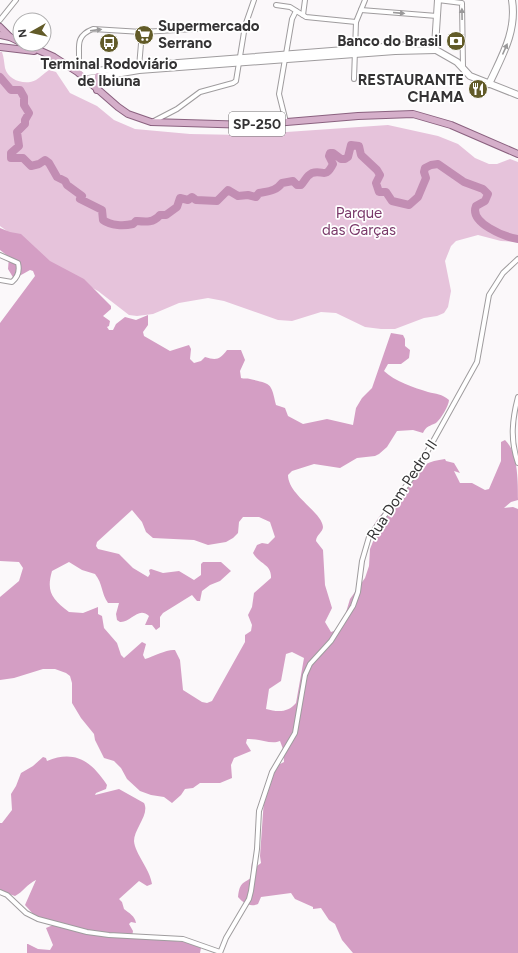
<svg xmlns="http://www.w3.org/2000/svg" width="518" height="953" font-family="Figtree,sans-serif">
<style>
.green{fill:#e6c3db}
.forest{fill:#d49ec4;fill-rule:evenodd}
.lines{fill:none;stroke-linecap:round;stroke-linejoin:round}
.river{stroke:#c28db3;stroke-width:8}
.street-casing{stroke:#9f9c9e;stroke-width:6}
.secondary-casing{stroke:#9f9c9e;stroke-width:8}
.primary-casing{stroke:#8a617f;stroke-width:8}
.street{stroke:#fff;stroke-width:4}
.secondary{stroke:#fff;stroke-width:6}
.primary{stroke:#d5afca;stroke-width:6}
.oneway{fill:#9a999a}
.labels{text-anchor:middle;stroke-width:3.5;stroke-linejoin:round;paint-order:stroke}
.shield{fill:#fff;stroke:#717071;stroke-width:1}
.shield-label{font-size:14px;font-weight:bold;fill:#343334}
.poi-label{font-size:15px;font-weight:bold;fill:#343334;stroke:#fff;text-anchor:end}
.park-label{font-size:15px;fill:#7a396a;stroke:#fff}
.street-label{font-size:15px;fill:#343334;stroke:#fff}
</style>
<rect width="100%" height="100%" fill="#fbf8fa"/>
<path class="green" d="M0,52H2C4,57 4,63 5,68C8,80 25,86 36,80C41,77 44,73 49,70L56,72L70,93L97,106L114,120L135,129L190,134L242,135L388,125L438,136L458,144L475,158L489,164H497L510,159L518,162V242L501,241L478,235L456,241L451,246L445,261L451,291L448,307L444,313L437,316L424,318L395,329H381L365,327L336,313L321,312L292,321L278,320L224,301L208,298L179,303L153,314L137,316L129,315L98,291L64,272L0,226Z"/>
<g class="forest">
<path d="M0,228L10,232L21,234L50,261L84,279L111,306V309L103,316L110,321L109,326L107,327L109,330H113L116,324L125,317L136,320L148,315V325L143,332L144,336L170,351L189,345L191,349L190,359L194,363L201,361L205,357C217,361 220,359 227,350H241L245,360L240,371L241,378C244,379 247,378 250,379C272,384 271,383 276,405L285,408L288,416L303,424L327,419L353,425L356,408L362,398L372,388L391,333L403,335L405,339V346L410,350L409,358L401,364H388L384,371C394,381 415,388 428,392C436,394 442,394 449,400C449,405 441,419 436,423C430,426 426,426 423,433L413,430L397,431L387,447L379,454L375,456L357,458L340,468L314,464L292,471L288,475C288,495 322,512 323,527C323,532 316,535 316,541L323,550L325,585L332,608L325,622L331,632L334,631L344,619L350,599L365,578L369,566L370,549L376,534L370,536C373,524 379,515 389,508C392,506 395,505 397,502C413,479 412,463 445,459L446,461L454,463L460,473L454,471L460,483H472L485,490L489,489L501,461V442L505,440C518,452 518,481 518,500L511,502L504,508L513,507L518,509V953H353L342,940L335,924L329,920L321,908L313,909V907L295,899L291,893L261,897L258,904C250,907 244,904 238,897C240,881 243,884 254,876L251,870L252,862L257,866L261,863L260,856L264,799L275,762L280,764L284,762L283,749L280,741C271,745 258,738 247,739L246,743L251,751L234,758L231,765L232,778L220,783H200L193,788L185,789L181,795L172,803L164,797L151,795L140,791L127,779L121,768L114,761L104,758L95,740L94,734L81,718L72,703V683L70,676L66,673L55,669H43L14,678L0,680V597L19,581L23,568L19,562L0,561V323L35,276L33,271L30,270L14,279L8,269L9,257L0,250ZM132,510L142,522L146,532L153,538L194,540L208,545L226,542L233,538L238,533L239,522L243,517H259L270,522L275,537L268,544L262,543L257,545L253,553C259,564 272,564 271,578L254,593L252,607L248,615L252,625L251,631L245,635V642L212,701L207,703L202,702L183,690L180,660L175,650C167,649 154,656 145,659L143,655L146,644L142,642L124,658L121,655L117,643L104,628L102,616L98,614V607L83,613L69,612C52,599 46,592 52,571L69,562L82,570L95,574C103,584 101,593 108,603H119L116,614L117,620L120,622C131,623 138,606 149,616L145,625H152L156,630L160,627V617L163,613L192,595L197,601H200L202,591L210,585L220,581L231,571L221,562H203L201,564V575L194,580L179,571L163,573L151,569L149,570L150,574L148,577L133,568L119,554L98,549L96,546L97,542ZM292,652L304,658L296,703C288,713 277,712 266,709L269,689L281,681L286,654Z"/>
<path d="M43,757L46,758L47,761C75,749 92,762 107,785L106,789L96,793L95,795L119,789L144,803C150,814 134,829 134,841C135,854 150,869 152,884L147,886L139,881L119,899L122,902L124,909C129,913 135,916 136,923L131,922L129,924L133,931L132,937L186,942L201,948L200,953H27V944H28L38,949L50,950L53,945L46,928L53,925L34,915L25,905L36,880C27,884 23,892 15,896L0,891V823H2L12,810L11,794L16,786L21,773L33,766Z"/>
</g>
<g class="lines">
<path class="river" d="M0,77L11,90H20L24,97V105L29,113L25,120V124L17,132L19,146L11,153V158H23L31,166L39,164L45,160L49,163L57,177L65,181L67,185L82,196L80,199L102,210L103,220C111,226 124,226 133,224L136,221C146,222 153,223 160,215H166L177,207L180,198L188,200L192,197L196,200L217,201L228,190L238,196L248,195L256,197L259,193C269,191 276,191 282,183L293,181L297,185H301C305,181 306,176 312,173C323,169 325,180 333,164L329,156L330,153H333L341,159H345L348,157L351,145L359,146L361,155L377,170L380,175L376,183L379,192H386L392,201L409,205L418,197L426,178L424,172L425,168L431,165L438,164L464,182L483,189L488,194L485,201L476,206C469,223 505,237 518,239"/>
<g class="street-casing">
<g id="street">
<polyline points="438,0 462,3 463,67"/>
<polyline points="276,5 290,7 306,17 356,22"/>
<polyline points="361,10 437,16"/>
<polyline points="303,15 305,0"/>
<polyline points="0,20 16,0"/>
<polyline points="286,54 292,19 296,11"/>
<polyline points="285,59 279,94 286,122"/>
<polyline points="139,67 142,32"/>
<path d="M76,71C85,55 69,38 93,29L142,32L245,26"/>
<polyline points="354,79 356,22 365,0"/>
<polyline points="152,122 177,109 200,92 233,83 236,81 245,26 254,0"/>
<path d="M0,255L18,263C20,271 18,277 12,282L0,280"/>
<path d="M518,397C512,420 510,440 518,463"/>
<polyline points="0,892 7,895 26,913 38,919 87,932 109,935 183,939 220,952"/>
<polyline points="220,953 226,938 249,899 251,891 257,849 259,811 272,772 295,733 305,675 310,664 331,641 353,606 358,592 362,561 369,537 416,472 477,362 489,295 503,273 518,259"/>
</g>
</g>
<g class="secondary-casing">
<g id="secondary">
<polyline points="435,46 438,0"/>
<polyline points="436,50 457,62 470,76 518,95"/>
<polyline points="79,73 139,66 435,43"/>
<polyline points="86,79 139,70 395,51 436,50"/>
<path d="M489,84C502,56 517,31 512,0"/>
</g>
</g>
<g class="primary-casing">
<g id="primary">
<polyline points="0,27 10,37"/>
<polyline points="0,35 10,37 20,42"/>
<polyline points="25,44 54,57 79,73 118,107 128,114 151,122 251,125 358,116 413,114 451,125 518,154"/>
<polyline points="0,47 34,51"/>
<polyline points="97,90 98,76"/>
</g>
</g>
<use href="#street" class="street"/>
<use href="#secondary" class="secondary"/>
<use href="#primary" class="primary"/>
</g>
<defs><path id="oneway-solid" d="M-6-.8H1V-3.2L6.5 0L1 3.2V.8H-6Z"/></defs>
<g class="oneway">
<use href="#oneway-solid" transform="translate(399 13) rotate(5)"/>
<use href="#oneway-solid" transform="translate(462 14) rotate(-91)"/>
<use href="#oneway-solid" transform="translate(96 30) rotate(-7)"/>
<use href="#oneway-solid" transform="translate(505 49) rotate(-66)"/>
</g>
<defs>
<g id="supermarket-disc" transform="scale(1)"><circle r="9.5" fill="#625b28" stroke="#fff"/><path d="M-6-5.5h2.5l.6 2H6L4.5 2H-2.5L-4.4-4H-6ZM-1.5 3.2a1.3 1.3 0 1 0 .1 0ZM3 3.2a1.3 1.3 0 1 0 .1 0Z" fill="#fff"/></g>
<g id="bank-disc" transform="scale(1)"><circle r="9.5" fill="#625b28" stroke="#fff"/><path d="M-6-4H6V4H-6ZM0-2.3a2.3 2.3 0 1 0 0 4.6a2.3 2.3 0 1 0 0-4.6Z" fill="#fff"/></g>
<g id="bus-disc" transform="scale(1)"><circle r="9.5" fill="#625b28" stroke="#fff"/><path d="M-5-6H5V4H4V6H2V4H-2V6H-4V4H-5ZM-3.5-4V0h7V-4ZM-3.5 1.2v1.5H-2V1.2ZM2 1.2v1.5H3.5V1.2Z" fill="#fff"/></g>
<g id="restaurant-disc" transform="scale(1)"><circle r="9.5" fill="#625b28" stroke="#fff"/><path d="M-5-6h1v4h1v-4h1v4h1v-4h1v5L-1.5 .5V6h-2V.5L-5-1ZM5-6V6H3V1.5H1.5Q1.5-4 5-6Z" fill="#fff"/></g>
</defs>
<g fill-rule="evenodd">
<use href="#supermarket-disc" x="144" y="35"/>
<use href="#bank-disc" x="456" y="41"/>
<use href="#bus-disc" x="109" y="43"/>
<use href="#restaurant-disc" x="478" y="89"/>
</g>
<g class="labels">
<rect class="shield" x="229" y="112" width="56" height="24" rx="3"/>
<g class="shield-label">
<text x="257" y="129">SP-250</text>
</g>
<g class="poi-label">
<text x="158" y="31" text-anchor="start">Supermercado<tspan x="158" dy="17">Serrano</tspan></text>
<text x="442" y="46">Banco do Brasil</text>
<text x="109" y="69" text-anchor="middle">Terminal Rodoviário<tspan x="109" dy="17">de Ibiuna</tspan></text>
<text x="464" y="85">RESTAURANTE<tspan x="464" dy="17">CHAMA</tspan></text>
</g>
<g class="park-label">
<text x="359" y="218">Parque<tspan x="359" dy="17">das Garças</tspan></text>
</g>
<g class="street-label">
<text transform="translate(402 490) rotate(-57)" y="5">Rua Dom Pedro II</text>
</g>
</g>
<g transform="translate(32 32) rotate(262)"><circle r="19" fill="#ffffff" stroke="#aeadae"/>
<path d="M0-3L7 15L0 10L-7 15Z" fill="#625b28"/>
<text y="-6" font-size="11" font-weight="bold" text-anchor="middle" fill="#343334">N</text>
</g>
</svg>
